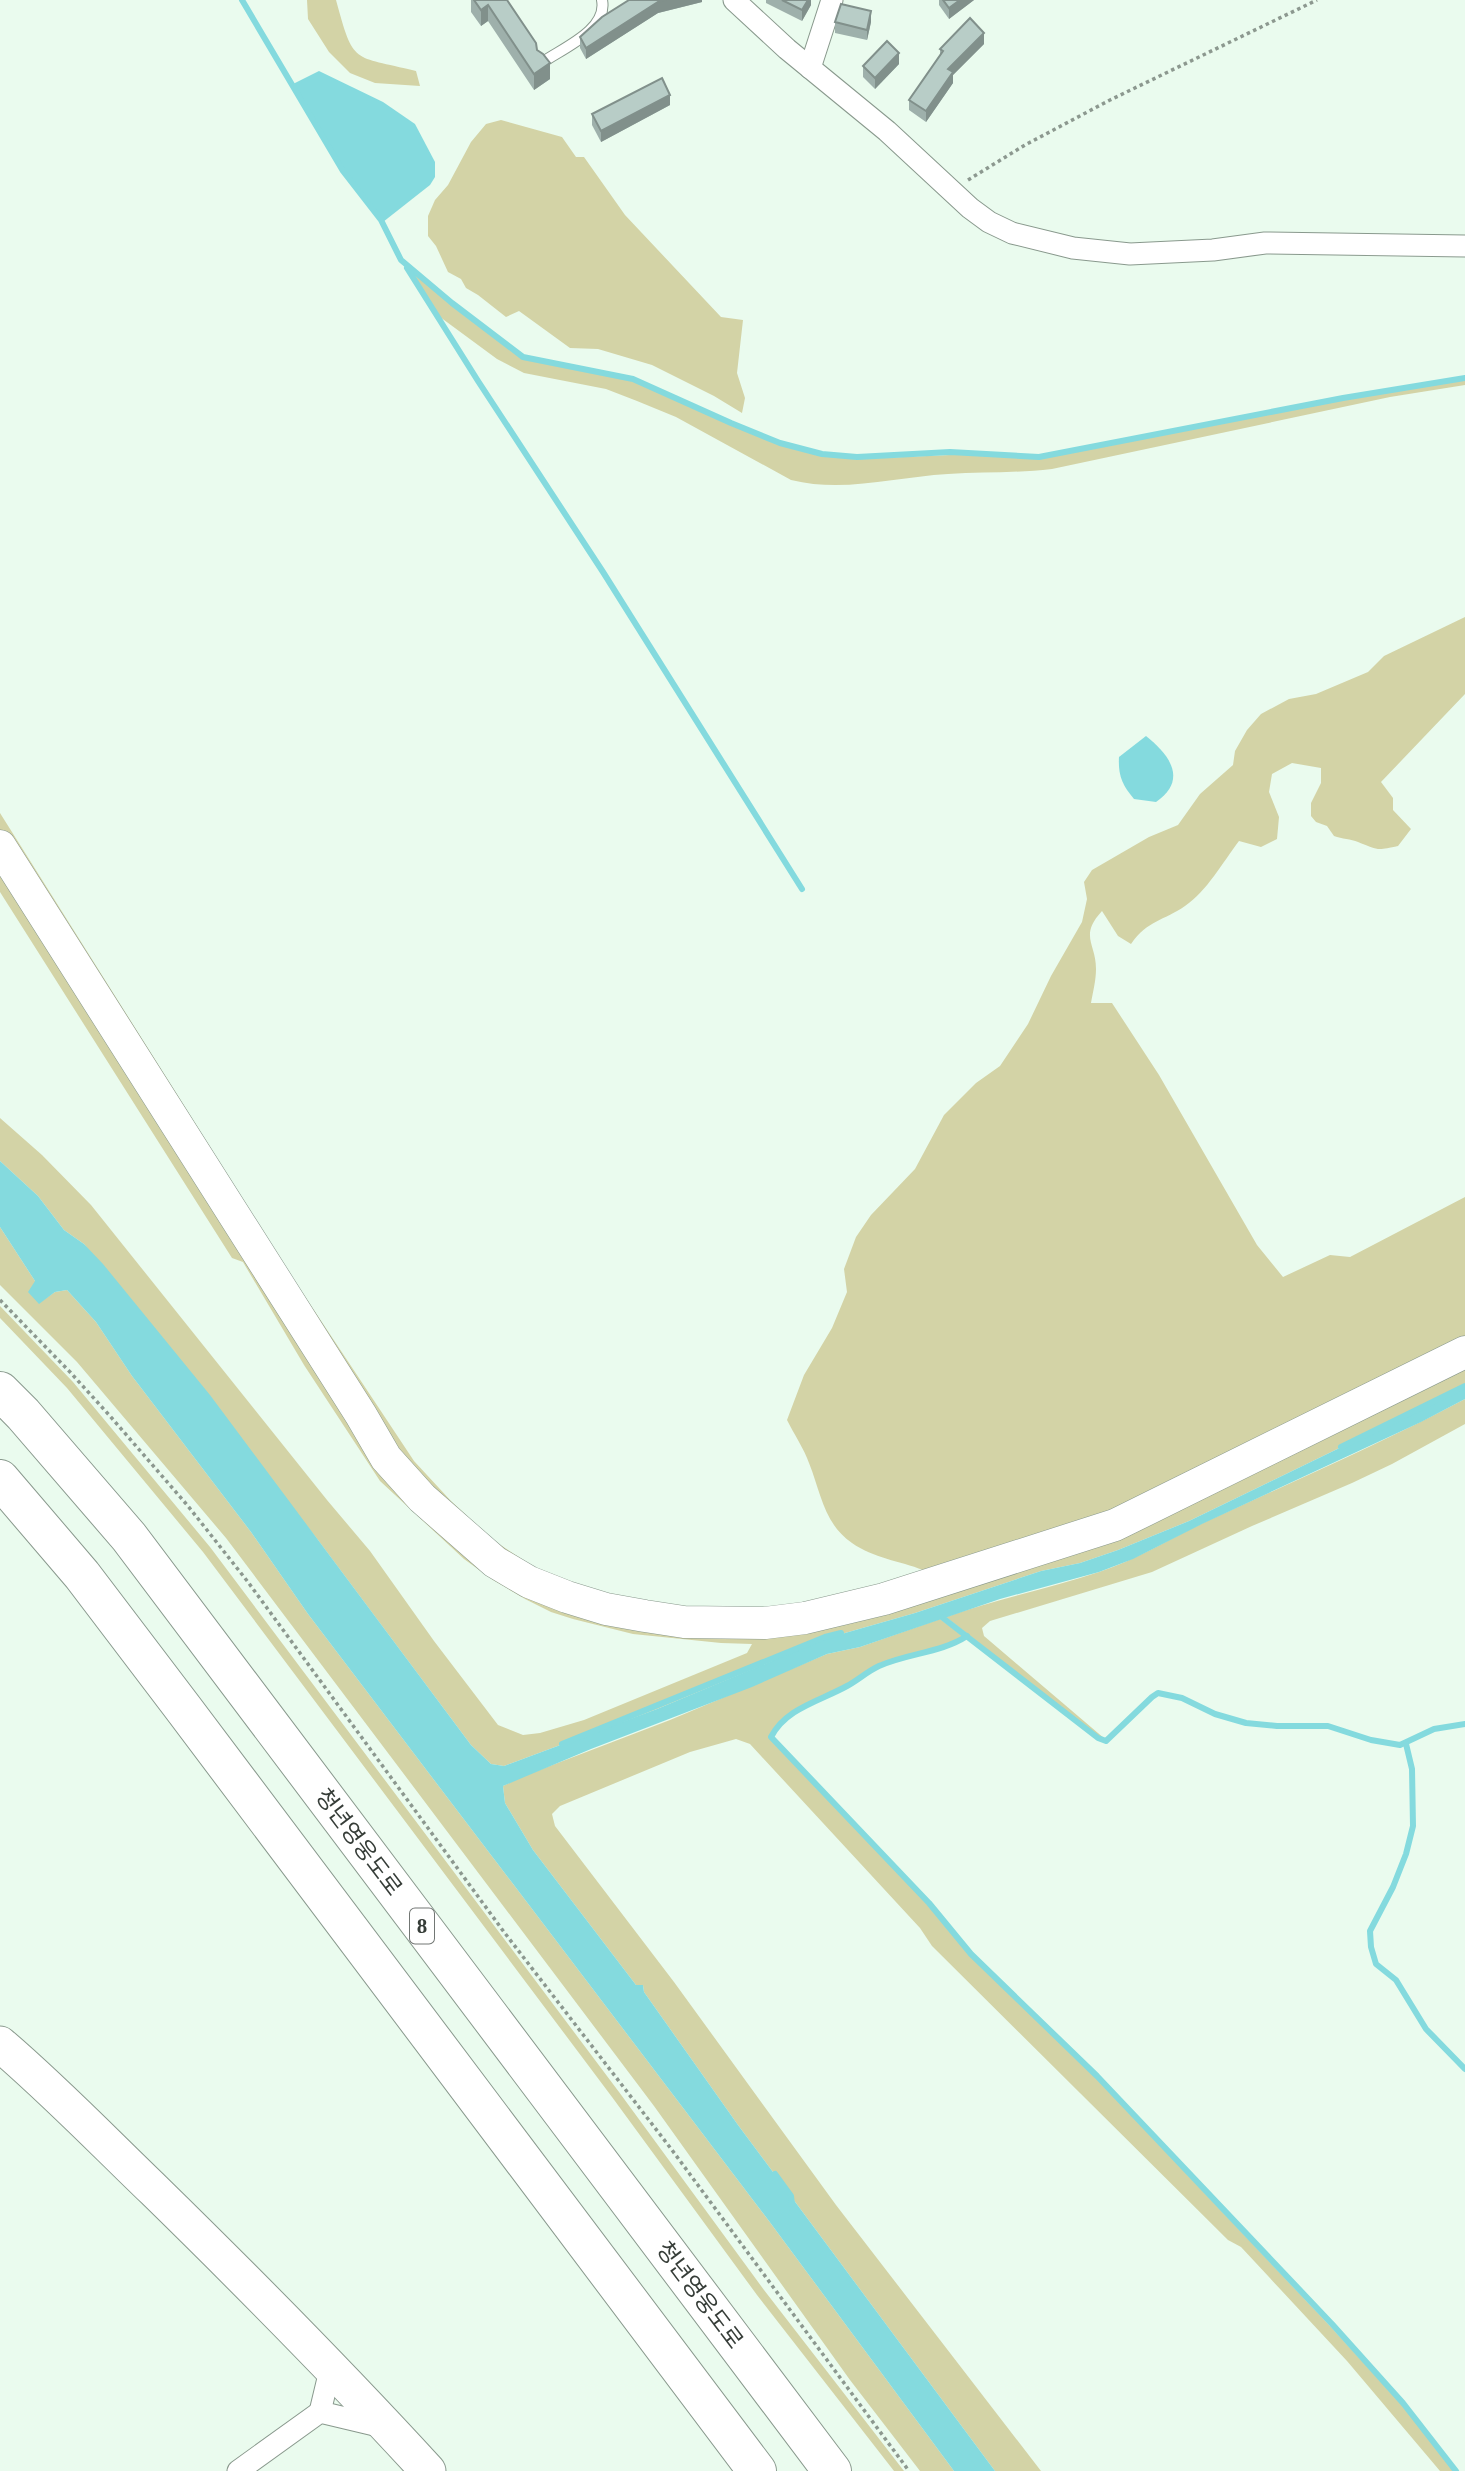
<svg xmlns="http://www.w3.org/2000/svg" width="1465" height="2471" font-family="'Times New Roman','Noto Sans KR',serif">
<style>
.green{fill:#d3d3a6}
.water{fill:#84dade}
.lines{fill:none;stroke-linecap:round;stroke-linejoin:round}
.stream{stroke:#84dade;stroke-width:6}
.lane-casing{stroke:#89998d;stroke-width:12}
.street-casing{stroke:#89998d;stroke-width:23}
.secondary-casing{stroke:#89998d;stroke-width:33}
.primary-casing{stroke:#89998d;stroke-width:37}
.highway-casing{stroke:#89998d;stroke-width:40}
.path{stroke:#8c988f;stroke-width:3.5;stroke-dasharray:3.5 3.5;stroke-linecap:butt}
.lane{stroke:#fff;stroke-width:10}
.street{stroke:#fff;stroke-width:21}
.secondary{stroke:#fff;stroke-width:32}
.primary{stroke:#fff;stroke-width:35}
.highway{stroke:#fff;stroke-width:38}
.wall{fill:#9eb0ab}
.shaded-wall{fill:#81908b}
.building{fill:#b8cdc7;stroke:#81908b;stroke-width:2}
.labels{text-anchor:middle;stroke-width:5;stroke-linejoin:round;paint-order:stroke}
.shield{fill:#fff;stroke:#727774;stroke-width:2}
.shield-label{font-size:21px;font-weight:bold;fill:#363d38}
.street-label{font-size:23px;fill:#363d38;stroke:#fff}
</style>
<rect width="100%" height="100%" fill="#eafbee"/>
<g class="green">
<path d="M307,0H336C354,66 352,55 416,71L420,86L375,83L350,73L329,52L308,19Z"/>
<polygon points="501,120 562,137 576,157 584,157 625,215 721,317 743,320 737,373 745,398 742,413 714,396 652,365 598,349 570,348 519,311 506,317 478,295 466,288 461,279 448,272 436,246 428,236 428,216 435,200 448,185 471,142 486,124"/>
<path d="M409,269L451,305L522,359L633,380L730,425L779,444L821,455L857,459L973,454L1039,459L1343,400L1465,380V385L1390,397L1052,469C1017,473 983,472 948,474C895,477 844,493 791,480L676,417L637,401L606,389L524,373L497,359L440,317Z"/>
<path d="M1465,617V694L1381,782L1393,798V810L1411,829L1398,846C1376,851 1378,850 1358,842C1351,839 1342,839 1334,836L1327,826L1316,822L1311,816V803L1321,783V768L1292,763L1272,774L1269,792L1279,817L1277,839L1261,847L1239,841C1223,862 1207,891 1185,906C1163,921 1148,920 1131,944L1118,936L1102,911C1079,936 1096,943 1096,969C1096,980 1093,992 1091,1003H1112L1159,1075L1257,1245L1283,1277L1330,1255L1350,1257L1465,1197V1345L1156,1500L789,1615L618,1606L502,1554L408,1469L0,832V813L288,1271L414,1461L451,1501L493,1540L534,1567L561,1580L588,1589L670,1608L777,1609L859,1593L923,1570C900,1561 873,1558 852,1543C824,1524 821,1493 809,1463C804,1449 794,1434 787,1420L804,1375L832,1328L847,1292L844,1269L856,1237L871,1215L915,1169L944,1115L976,1083L1000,1066L1028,1024L1051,976L1082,922L1087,899L1084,882L1092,870L1149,837L1178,825L1200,794L1233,765L1235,751L1247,730L1261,714L1289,699L1316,694L1368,672L1384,656Z"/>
<polygon points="0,867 349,1422 529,1596 845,1624 1465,1367 1465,1387 1189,1521 1118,1550 1080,1563 1041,1571 915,1613 803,1645 772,1661 657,1709 504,1766 491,1764 471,1745 318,1540 84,1244 64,1230 38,1196 0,1161 0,1118 42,1155 91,1205 327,1500 370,1551 434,1641 498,1725 523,1735 540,1733 584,1720 747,1653 752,1644 721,1643 633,1634 573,1619 551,1612 525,1599 493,1580 464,1559 380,1481 304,1365 243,1262 232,1258 0,892"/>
<polygon points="0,1227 35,1281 39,1303 55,1292 67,1290 96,1322 132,1376 251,1532 308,1614 769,2221 954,2471 920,2471 850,2380 654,2106 226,1538 77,1362 0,1285"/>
<polygon points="0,1306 73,1382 210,1547 619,2092 764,2290 904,2471 894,2471 757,2295 612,2097 203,1552 67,1388 0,1318"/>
<path d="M1465,1399V1424L1392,1464L1352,1483L1252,1526L1152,1572L990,1621L982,1628L984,1636L1105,1739L1098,1737L946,1617C996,1599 1048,1589 1099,1572C1136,1560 1169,1539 1205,1522C1292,1482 1380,1444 1465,1399Z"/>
<path d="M940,1619L963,1636C941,1651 906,1653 880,1663C869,1668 859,1677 848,1684C820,1700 784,1706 769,1737L927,1904L970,1956L1095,2077L1330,2326L1402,2405L1454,2471H1440L1347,2361L1241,2247L1228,2240L932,1946L920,1928L750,1744L736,1739L690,1752L560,1806L552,1814L555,1826L674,1982L836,2205L1041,2471H995L738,2125L644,1992L643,1985H636L533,1850L505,1803L503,1786L521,1777L670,1720L827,1654L860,1647Z"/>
</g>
<g class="water">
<polygon points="319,71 383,102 415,124 435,162 435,177 430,185 383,222 344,170 293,84"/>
<path d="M1146,736C1170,755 1188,780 1156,802L1134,799C1122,785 1118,775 1119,757Z"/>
<polygon points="0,1161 38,1196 64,1230 84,1244 103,1264 210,1395 471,1745 491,1764 504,1766 657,1709 772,1661 803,1645 915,1613 1041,1571 1080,1563 1118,1550 1189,1521 1465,1387 1465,1399 1421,1422 1202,1524 1133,1559 1099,1572 1000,1599 860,1647 827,1654 752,1687 591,1749 503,1786 505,1803 533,1850 636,1985 643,1985 644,1992 738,2125 995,2471 954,2471 769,2221 308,1614 251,1532 132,1376 96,1322 67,1290 55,1292 39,1304 28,1292 35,1281 0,1227"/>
</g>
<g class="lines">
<g class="stream">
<polyline points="242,0 343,171 381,220 401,260 452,303 523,357 633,379 731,423 780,443 822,454 857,457 950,452 1039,457 1343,398 1465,378"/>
<polyline points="407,268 478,381 603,572 802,889"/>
<polyline points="1341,1447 1465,1386"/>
<polyline points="943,1618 1098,1738 1106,1741 1152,1697 1158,1693 1182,1698 1215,1714 1246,1723 1277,1726 1328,1726 1371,1740 1400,1745 1434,1729 1465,1724"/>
<path d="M967,1636C941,1653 908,1653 879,1666C868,1671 858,1680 847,1686C820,1701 786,1708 771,1737L929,1903L971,1954L1097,2076L1332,2324L1403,2403L1456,2471"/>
<polyline points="562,1744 825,1637 841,1633"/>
<polyline points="1406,1744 1412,1769 1413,1826 1406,1854 1393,1887 1370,1931 1371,1947 1376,1964 1396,1980 1426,2029 1465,2069"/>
<polyline points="775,2174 791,2196 792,2204"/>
</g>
<g class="lane-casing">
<path id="lane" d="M543,62C563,48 608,30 602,0"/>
</g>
<g class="street-casing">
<g id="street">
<polyline points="734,0 787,49 887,131 970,208 989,222 1012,233 1073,248 1130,254 1213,250 1265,243 1465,246"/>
<polyline points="810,68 832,0"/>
<polyline points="320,2412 331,2366"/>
<polyline points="238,2471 320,2412 383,2427"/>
</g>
</g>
<g class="secondary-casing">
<polyline id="secondary" points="0,846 361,1415 386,1458 422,1498 495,1562 529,1582 567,1597 606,1609 645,1616 684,1622 765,1623 805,1618 884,1599 1115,1525 1465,1352"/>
</g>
<g class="primary-casing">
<path id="primary" d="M0,2044C54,2090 103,2141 154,2190C248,2282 339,2374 428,2471"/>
</g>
<g class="highway-casing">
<g id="highway">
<polyline points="0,1391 23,1414 129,1537 832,2471"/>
<polyline points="0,1479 82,1575 183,1708 757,2471"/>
</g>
</g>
<g class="path">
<polyline points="968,180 1025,145 1110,100 1317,0"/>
<polyline points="0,1300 70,1372 110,1416 188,1506 248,1582 504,1932 672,2150 909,2471"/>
</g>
<use href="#lane" class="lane"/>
<use href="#street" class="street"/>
<use href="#secondary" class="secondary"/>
<use href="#primary" class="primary"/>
<use href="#highway" class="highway"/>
</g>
<g class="wall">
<polygon points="471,0 507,0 537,50 550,79 534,90 488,21 481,26 471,12"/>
<polygon points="702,0 702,2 658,13 586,59 580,48 580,37 602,17"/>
<polygon points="766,0 811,0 811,5 802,21 766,3"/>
<polygon points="939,0 974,0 949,19 939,5"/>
<polygon points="835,22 871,22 867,40 835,33"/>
<polygon points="984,44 953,75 953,83 926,122 909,110 909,100 940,55 940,49"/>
<polygon points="899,64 875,89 863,77 863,66"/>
<polygon points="670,105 601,142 592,125 592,114"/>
</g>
<g class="shaded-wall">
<polygon points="666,0 702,0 702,2 658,13 586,59 586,48 658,2"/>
<polygon points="808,0 811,0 811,5 802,21 802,10"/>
<polygon points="960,0 974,0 949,19 949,8"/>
<polygon points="488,5 488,21 481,26 481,10"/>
<polygon points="871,11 871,22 867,40 867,30"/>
<polygon points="984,33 984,44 953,75 953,83 926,122 926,111 948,69"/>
<polygon points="899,53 899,64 875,89 875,78"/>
<polygon points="550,63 550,79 534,90 534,74"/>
<polygon points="670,95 670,105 601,142 601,131"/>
</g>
<g class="building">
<polygon points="474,0 507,0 536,43 537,50 543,54 550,63 534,74 488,5 481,10"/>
<polygon points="629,0 666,0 658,2 586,48 580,37 602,17"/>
<polygon points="782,0 808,0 802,10"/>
<polygon points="943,0 960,0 949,8"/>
<polygon points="841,4 871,11 867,30 835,22"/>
<polygon points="970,18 984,33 948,69 953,72 926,111 909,100 943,51 940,49"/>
<polygon points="887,41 899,53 875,78 863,66"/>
<polygon points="662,78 670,95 601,131 592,114"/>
</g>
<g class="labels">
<rect class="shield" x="410" y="1908.5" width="24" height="35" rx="5"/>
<g class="shield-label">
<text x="422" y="1933">8</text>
</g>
<g class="street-label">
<text transform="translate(359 1842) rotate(53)" y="8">청년영웅도로</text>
<text transform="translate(700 2295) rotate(53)" y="8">청년영웅도로</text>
</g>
</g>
</svg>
